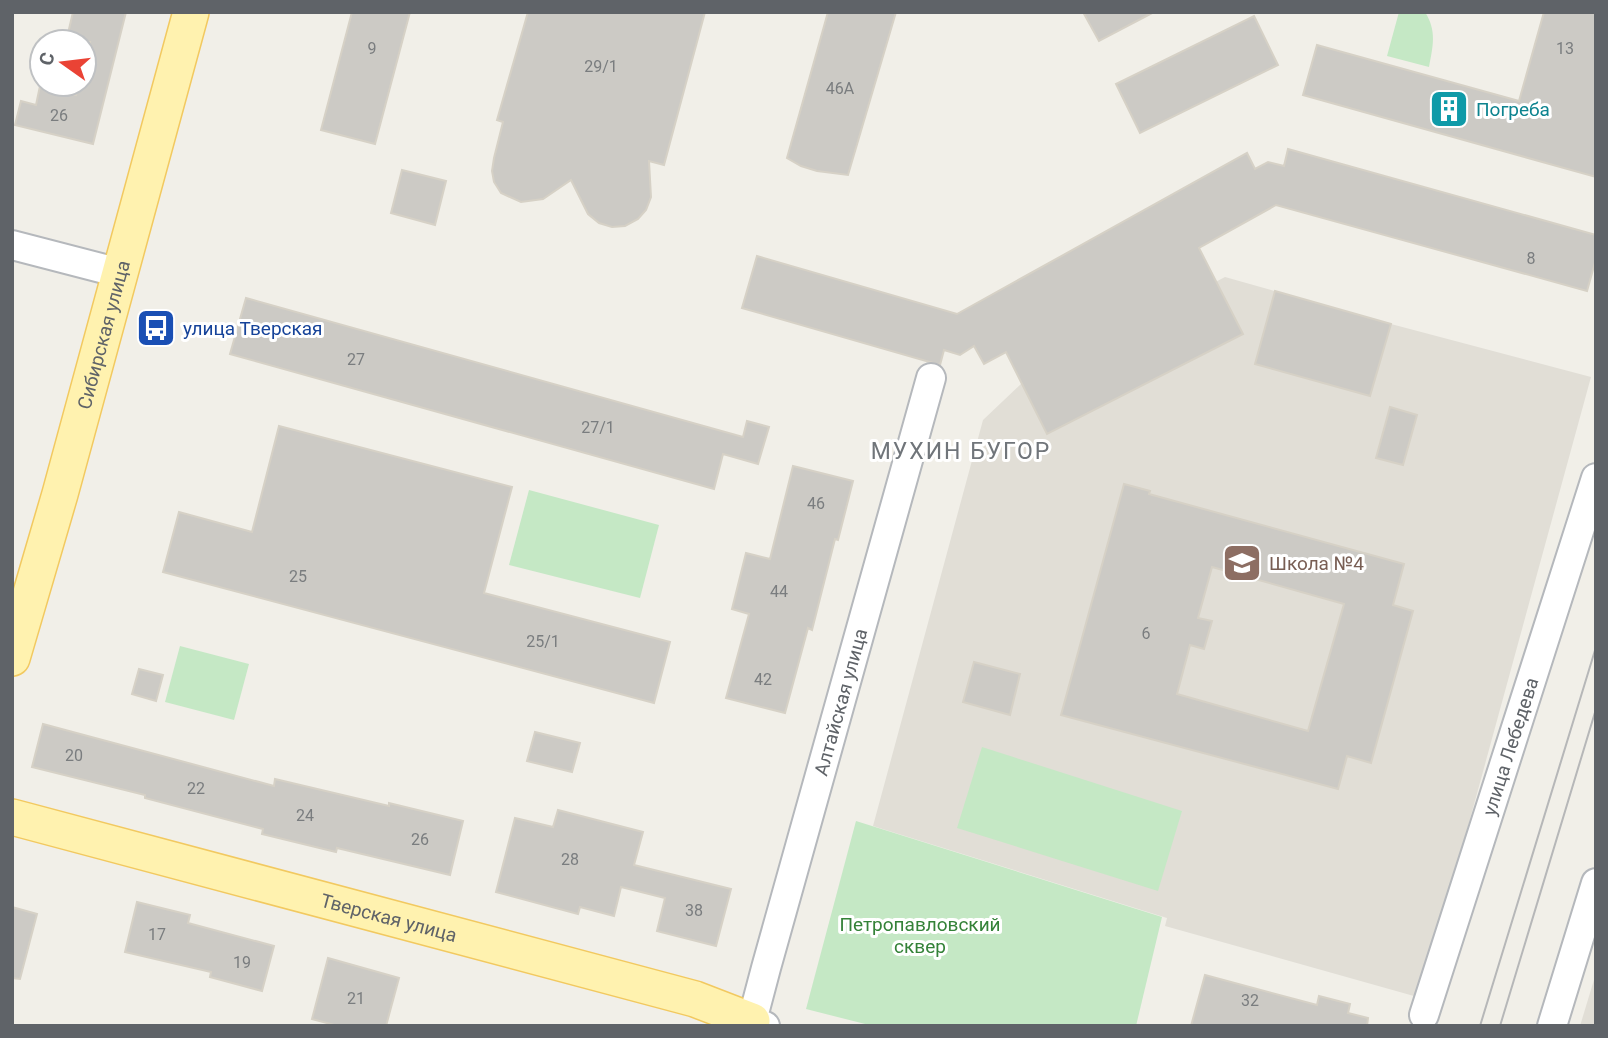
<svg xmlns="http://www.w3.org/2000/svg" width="1608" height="1038" font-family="Roboto,sans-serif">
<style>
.education{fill:#e1ded6}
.green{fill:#c5e8c5}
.building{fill:#cccac5;stroke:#d6d1c6;stroke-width:2;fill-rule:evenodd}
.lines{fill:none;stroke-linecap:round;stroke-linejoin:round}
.minor-casing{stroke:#b5b8bc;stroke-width:32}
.major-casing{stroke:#f2c960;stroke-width:38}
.minor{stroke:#fff;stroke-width:28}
.major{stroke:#fff2af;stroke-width:35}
.tram{stroke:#b6b7b8;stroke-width:2}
.labels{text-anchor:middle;stroke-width:6;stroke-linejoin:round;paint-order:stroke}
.number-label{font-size:16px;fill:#7a7d7f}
.culture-label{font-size:19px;fill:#0d838f;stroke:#fff;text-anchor:start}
.transit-label{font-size:19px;fill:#164399;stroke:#fff;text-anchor:start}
.street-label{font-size:19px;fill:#5f6368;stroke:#fff}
.education-label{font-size:19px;fill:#785e54;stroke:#fff;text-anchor:start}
.park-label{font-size:19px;fill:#348238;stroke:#fff}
.quarter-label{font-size:23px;letter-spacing:2px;fill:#70757a;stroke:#fff}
</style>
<rect width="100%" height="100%" fill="#f1efe8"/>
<g class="education">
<polygon points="1225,277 1391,324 1591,377 1421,998 1165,926 1167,918 873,826 983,420 1022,383"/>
<polygon points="1596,973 1596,1026 1580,1026"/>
</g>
<g class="green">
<path d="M1399,12H1425C1437,31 1433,46 1429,67L1387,56Z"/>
<polygon points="529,490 659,525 640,598 509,565"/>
<polygon points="180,646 249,664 234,720 165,702"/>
<polygon points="982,747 1182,811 1158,891 957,828"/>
<polygon points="856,821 1162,917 1136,1026 873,1026 806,1009"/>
</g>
<g class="building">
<polygon points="73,12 126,12 93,144 15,125 21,101 36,105 40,86 76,95 79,84 84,84 84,64 90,42 66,42"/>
<polygon points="352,12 410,12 375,144 321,130"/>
<polygon points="528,12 705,12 664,165 649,161 651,197 646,210 638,219 625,226 612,227 599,223 588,214 571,180 543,199 521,202 501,193 494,182 492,171 494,158 503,122 497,120"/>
<polygon points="828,12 896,12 848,175 817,171 801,166 787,158"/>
<polygon points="1083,12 1154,12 1099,41"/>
<polygon points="1544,12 1596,12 1596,177 1303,95 1317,45 1519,101"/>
<polygon points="1254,16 1278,65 1140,133 1116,84"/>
<polygon points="1288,149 1596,235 1596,259 1587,291 1276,205 1199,248 1243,334 1047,434 1006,352 984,364 974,346 960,355 944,350 940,365 742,308 757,256 957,314 1247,153 1255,169 1268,162 1284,166"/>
<polygon points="402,170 446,181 435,225 391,213"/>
<polygon points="1275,291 1391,324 1370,396 1255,364"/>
<polygon points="246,298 743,437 747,421 769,427 758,464 723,454 714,489 230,354"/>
<polygon points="1390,407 1417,415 1403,465 1376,458"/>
<polygon points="279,426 512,487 484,593 670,642 654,703 163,572 179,512 252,532"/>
<polygon points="793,466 853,481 838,540 835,539 812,630 808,628 785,713 726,698 749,614 732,609 746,553 770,559"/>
<path d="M1124,484L1150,491L1149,494L1404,564L1393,605L1413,611L1371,763L1347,756L1338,789L1061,715ZM1212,567L1344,604L1308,731L1177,694L1190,645L1204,649L1212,621L1198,618Z"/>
<polygon points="974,662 1020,674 1010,715 963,702"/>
<polygon points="139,669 163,675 156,701 132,694"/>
<polygon points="43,724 274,786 275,779 389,806 389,803 463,821 450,875 337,848 336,852 262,834 263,829 145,798 145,795 32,767"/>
<polygon points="535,732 580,743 572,772 527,761"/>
<polygon points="558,810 643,832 634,865 731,889 716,946 657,931 665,898 621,887 614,916 580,907 578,914 496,892 515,818 553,827"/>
<polygon points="137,902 190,915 188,923 274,946 262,991 210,977 211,972 125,952"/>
<polygon points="12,907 37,914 20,979 12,978"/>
<polygon points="328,958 399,978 386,1026 338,1026 312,1019"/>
<polygon points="1205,975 1317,1005 1319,996 1350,1004 1348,1013 1368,1018 1367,1026 1191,1026"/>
</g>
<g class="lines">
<g class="minor-casing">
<g id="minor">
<polyline points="12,245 120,273"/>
<path id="s1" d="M1424,1015L1596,478"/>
<path id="s2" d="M765,1026L752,1021L766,968L931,378"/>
<polyline points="1552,1026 1596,883"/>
</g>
</g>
<g class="major-casing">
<g id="major">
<path id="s3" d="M12,658L60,494L191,12"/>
<path id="s4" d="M12,817L695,999L752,1021L751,1026"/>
</g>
</g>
<use href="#minor" class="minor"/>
<use href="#major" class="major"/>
<g class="tram">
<polyline points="1480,1026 1596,647"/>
<polyline points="1500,1026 1596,709"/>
</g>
</g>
<defs>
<g id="building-square" transform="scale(2.0125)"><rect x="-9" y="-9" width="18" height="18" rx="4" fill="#0f9aa8" stroke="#fff"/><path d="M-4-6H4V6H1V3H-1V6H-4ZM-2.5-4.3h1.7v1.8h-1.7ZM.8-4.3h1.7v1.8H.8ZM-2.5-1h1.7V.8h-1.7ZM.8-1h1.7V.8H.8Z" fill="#fff"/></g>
<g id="bus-square" transform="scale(2.0125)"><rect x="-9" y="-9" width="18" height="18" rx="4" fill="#1a4fb4" stroke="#fff"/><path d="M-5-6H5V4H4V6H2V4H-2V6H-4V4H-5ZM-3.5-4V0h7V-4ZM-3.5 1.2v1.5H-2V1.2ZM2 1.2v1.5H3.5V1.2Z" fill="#fff"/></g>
<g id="school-square" transform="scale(2.0125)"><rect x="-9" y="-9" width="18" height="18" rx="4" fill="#8d6e63" stroke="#fff"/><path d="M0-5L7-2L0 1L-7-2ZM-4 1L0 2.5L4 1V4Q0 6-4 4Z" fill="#fff"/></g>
</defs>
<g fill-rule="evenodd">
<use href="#building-square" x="1449" y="109"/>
<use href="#bus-square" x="156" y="328"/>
<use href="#school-square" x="1242" y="563"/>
</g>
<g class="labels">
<g class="number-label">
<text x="372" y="54">9</text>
<text x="1565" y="54">13</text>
<text x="601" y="72">29/1</text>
<text x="840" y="94">46А</text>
<text x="59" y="121">26</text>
<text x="1531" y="264">8</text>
<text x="356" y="365">27</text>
<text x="598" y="433">27/1</text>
<text x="816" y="509">46</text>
<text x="298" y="582">25</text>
<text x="779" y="597">44</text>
<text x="1146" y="639">6</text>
<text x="543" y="647">25/1</text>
<text x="763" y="685">42</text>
<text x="74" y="761">20</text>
<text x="196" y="794">22</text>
<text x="305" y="821">24</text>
<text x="420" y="845">26</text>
<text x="570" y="865">28</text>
<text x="694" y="916">38</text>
<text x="157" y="940">17</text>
<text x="242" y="968">19</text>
<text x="356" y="1004">21</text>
<text x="1250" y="1006">32</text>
</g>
<g class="culture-label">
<text x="1476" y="116">Погреба</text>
</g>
<g class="transit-label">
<text x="183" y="335">улица Тверская</text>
</g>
<g class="street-label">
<text dy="7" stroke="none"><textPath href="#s3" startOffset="336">Сибирская улица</textPath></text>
<text dy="7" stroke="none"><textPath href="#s2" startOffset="345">Алтайская улица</textPath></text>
<text dy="7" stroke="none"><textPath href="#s1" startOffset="282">улица Лебедева</textPath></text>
<text dy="7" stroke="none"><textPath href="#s4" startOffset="390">Тверская улица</textPath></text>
</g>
<g class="education-label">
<text x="1269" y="570">Школа №4</text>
</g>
<g class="park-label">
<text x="920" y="931">Петропавловский<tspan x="920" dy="22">сквер</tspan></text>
</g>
<g class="quarter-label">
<text x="961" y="459">МУХИН БУГОР</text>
</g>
</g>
<rect width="1608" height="1038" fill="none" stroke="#5f6368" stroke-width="28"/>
<g transform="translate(63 63) rotate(284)"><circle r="33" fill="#ffffff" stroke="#bfc1c3" stroke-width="2"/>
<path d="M0-5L12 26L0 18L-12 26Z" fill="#ea4335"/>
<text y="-10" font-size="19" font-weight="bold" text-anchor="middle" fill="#5f6368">С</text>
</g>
</svg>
